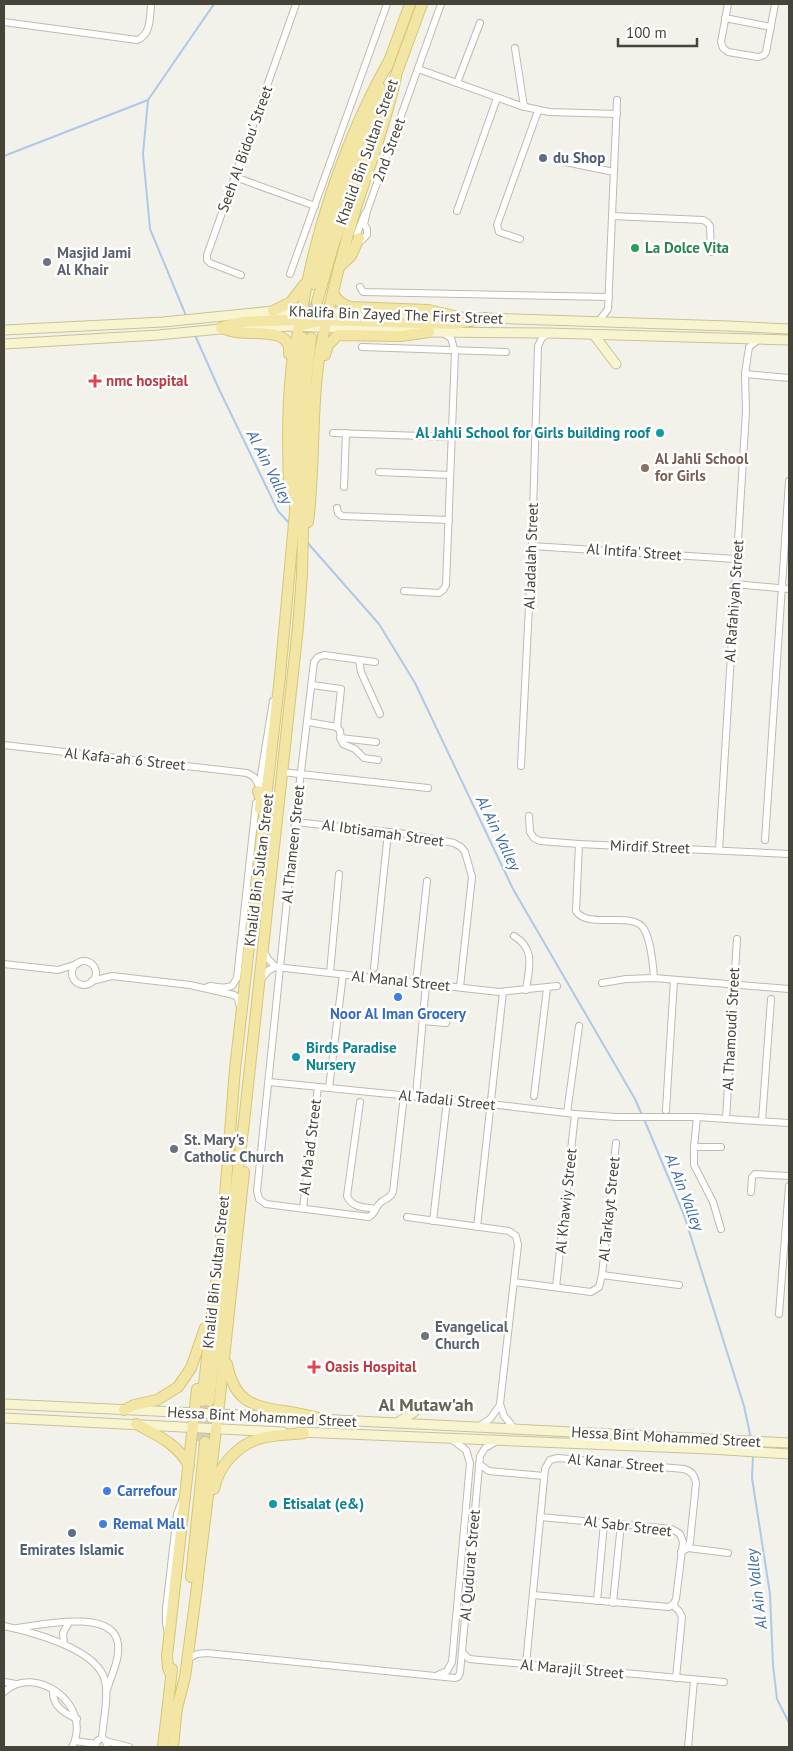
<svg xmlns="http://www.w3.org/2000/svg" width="793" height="1751" font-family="'PT Sans',sans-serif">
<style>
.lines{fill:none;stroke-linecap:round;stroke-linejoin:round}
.stream{stroke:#aec9e8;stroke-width:2}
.primary-tunnel{stroke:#d0cfc7;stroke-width:10;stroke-dasharray:10 5;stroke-linecap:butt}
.minor-casing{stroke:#bebaae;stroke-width:8}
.secondary-casing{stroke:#c7c29b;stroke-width:11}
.primary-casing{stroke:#d6c675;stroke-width:12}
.minor{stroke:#fff;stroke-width:6}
.secondary{stroke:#f8f4cf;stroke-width:9}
.primary{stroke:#f3e6a4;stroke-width:10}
.service-dot{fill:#5c6f8a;stroke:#fff;stroke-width:2}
.leisure-dot{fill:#2e9e5b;stroke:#fff;stroke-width:2}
.worship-dot{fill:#6b7280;stroke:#fff;stroke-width:2}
.health-dot{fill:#e0444e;stroke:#fff;stroke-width:2}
.culture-dot{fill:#0f9aa8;stroke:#fff;stroke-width:2}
.education-dot{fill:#8d6e63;stroke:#fff;stroke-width:2}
.shop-dot{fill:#3f7fe0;stroke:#fff;stroke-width:2}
.labels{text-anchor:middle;stroke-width:5;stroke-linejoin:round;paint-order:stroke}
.street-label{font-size:15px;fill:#464339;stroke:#fff}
.service-label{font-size:15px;font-weight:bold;fill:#4e5e75;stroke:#fff;text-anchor:start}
.leisure-label{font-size:15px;font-weight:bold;fill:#27864d;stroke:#fff;text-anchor:start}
.worship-label{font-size:15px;font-weight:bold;fill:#5b616d;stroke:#fff;text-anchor:start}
.health-label{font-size:15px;font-weight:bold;fill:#be3a42;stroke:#fff;text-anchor:start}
.culture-label{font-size:15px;font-weight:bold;fill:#0d838f;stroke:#fff;text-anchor:start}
.education-label{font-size:15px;font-weight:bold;fill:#785e54;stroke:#fff;text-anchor:start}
.shop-label{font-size:15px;font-weight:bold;fill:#366cbe;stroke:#fff;text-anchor:start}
.water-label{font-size:16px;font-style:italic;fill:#3e6da6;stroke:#fff}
.quarter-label{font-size:18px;font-weight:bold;fill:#686252;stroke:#fff}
</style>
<rect width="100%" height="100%" fill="#f3f2ea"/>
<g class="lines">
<g class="stream">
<polyline points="4,156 148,100"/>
<polyline points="187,318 150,229 143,154 148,100 214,4"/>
<polyline points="194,333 218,387 278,511 289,523"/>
<polyline points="306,541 379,624 415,683 513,889 635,1099 642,1115"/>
<polyline points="644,1119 684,1215 744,1406 751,1439"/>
<polyline points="753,1456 752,1478 770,1594 773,1665 777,1699 789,1723"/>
</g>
<g class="primary-tunnel">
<polyline points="303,338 309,302"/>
<polyline points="197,1441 202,1401"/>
<polyline points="205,1442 209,1401"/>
</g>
<g class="minor-casing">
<g id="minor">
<polyline points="728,4 721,42 723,48 728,52 758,57 764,55 766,52 775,4"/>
<polyline points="725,18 771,27"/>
<path d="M4,22L137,40C151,35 150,17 151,4"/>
<polyline points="515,48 524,107"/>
<polyline points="418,69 521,106 549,112 617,114"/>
<polyline points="457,83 480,23"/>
<polyline points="565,162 614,172"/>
<polyline points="235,177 315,206"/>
<polyline points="367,211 365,213 357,234 359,238 362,240 367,235 367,229 364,224 367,211 441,4"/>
<polyline points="457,211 497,98"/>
<polyline points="612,216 703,220 707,222 710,226 711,252"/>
<polyline points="520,239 499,232 497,225 538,111"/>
<polyline points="290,274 387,4"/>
<polyline points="241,275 210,263 207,260 207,255 296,4"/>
<polyline points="360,287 363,292 609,297"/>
<polyline points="599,321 608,309 617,100"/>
<polyline points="362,347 506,352"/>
<polyline points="745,374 789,378"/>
<polyline points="333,433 452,437"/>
<polyline points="379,472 450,475"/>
<polyline points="344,487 346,433"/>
<polyline points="337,508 338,513 342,516 449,520"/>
<polyline points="532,546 736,559"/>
<polyline points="734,584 789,589"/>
<polyline points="404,591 439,593 443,590 446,585 455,352 451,338 443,333"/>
<polyline points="359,660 361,672 380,714"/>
<path d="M375,662L324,655L318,657L314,662L295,822L257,1191L259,1199L266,1204L369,1217C375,1214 375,1208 380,1203C385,1198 390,1199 393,1192L404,1095"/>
<polyline points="312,685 341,689 337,727 340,731 341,740 343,744 355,749 364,758 378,760"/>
<polyline points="308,722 337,727"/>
<polyline points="340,738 376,742"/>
<polyline points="4,745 247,773 254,777 258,784"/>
<polyline points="521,766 532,546 538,346 542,338 548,334"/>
<polyline points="282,772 428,788"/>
<polyline points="258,793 273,701"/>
<polyline points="529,816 530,832 534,838 540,841 579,844 789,854"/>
<polyline points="295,822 407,834 454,843 461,847 465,852 472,877 460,987"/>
<polyline points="765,840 789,481"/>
<path d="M579,844L576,911C588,930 633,910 644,929C651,941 653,964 654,978"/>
<polyline points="719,850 746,411 745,374 749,347 758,340"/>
<path d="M514,936C536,949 529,968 526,990"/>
<polyline points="263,950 268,959 276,967"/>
<circle cx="84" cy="973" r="12"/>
<polyline points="4,964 58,970 77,964"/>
<polyline points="374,968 388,832"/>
<polyline points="330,973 339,874"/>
<polyline points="260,980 269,970 276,967 499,992 557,986"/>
<polyline points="92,981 112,976 190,985 234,995 238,998 239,1004"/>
<polyline points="416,983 427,881"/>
<polyline points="602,983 626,979 654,978 789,989"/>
<polyline points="205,988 210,986 226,988"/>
<polyline points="223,988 232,986 237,978 256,803"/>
<polyline points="423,1021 446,1023"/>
<polyline points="269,1082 490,1104 575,1114 616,1117 697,1117 789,1123"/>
<polyline points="329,1088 343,974"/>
<polyline points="416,1096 426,984"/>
<polyline points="534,1096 547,988"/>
<path d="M360,1102L347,1196C352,1208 365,1207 375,1209"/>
<polyline points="666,1110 674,980"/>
<polyline points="567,1113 579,1026"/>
<polyline points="697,1117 694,1147 694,1165 713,1202 721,1229"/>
<polyline points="726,1119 737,939"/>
<polyline points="762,1121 771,999"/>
<polyline points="694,1147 721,1147"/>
<polyline points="751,1192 752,1177 755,1174 789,1176"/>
<polyline points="303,1208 318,1087"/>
<polyline points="407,1217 509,1231 516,1236 518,1245 500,1404 504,1416 515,1429"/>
<polyline points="433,1221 447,1100"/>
<polyline points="477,1227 503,992"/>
<polyline points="602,1275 679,1285"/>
<polyline points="514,1282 591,1292 599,1287 602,1275 616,1143"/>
<polyline points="556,1287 575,1114"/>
<polyline points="779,1314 789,1186"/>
<polyline points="479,1426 490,1419 500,1405"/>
<polyline points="479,1464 489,1471 544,1476"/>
<polyline points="688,1548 728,1553"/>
<polyline points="533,1595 669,1607 674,1603 676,1599 683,1542 680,1534 672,1529 540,1517"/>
<polyline points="597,1601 604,1523"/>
<polyline points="613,1603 621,1524"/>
<polyline points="673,1605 679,1611 682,1617 676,1678"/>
<path d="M4,1626C32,1632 98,1649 105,1681C109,1698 103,1720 102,1738"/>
<path d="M17,1628C40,1625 114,1608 118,1644C120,1659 111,1676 107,1690"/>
<polyline points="168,1632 166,1624 166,1609 177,1514 182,1501"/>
<polyline points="64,1644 63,1633 69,1622"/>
<polyline points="462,1652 469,1659 724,1682"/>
<polyline points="188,1659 197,1654 207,1653 455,1678 458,1677 460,1673 480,1456 485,1448 497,1441"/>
<path d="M526,1664L545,1469L550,1460L558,1458L684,1469C692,1471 695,1476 696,1483L690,1542L688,1548L681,1552"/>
<polyline points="438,1675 447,1671 452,1662 470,1463 466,1450 451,1439"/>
<polyline points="4,1682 16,1684"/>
<path d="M53,1690C52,1706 64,1713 77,1719"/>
<path d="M4,1692C34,1663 94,1704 72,1747"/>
<polyline points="75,1741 96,1744"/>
<polyline points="106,1741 129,1747"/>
<polyline points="96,1747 97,1741 102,1738 106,1741 107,1747"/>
<polyline points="688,1747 694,1680"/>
</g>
</g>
<g class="secondary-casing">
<g id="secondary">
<polyline points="4,330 163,322 273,311 728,326 789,329"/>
<polyline points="594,335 616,364"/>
<polyline points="4,344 158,335 220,329 292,326 429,332 548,333 789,340"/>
<polyline points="4,1404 305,1418"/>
<polyline points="4,1418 283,1432"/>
<polyline points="318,1419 789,1443"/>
<polyline points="397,1423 414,1412"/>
<polyline points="299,1432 710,1449 789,1454"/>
</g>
</g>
<g class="primary-casing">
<g id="primary">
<polyline points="387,67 410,4"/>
<polyline points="393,83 422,4"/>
<polyline points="339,267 351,256 359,238"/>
<polyline points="313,284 335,211 380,88"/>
<path d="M333,291C334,299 342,304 350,307L428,310L455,316"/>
<polyline points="317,302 334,243 384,105"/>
<polyline points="273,311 291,302 304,285"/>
<polyline points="299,326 322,320 454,324 485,318"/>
<path d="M221,328C248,317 276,323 305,319"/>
<path d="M225,329C245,339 293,323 289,354"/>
<polyline points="325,355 328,345 338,335 401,336 429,332"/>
<path d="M289,490C288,451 287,412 291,373C292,355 297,338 300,321C314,233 345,139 389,61"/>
<path d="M308,522C316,460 310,397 323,336C332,294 342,253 355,211C369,166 386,124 396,77"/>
<polyline points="258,791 261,800 260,809"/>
<path d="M227,1364C234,1400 251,1407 284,1411C297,1413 310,1416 323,1419"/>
<polyline points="202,1401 223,1221 235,1069 280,676 295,512 296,400 303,338"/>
<polyline points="209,1401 244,1122 298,627 302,575 306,384 311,338"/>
<polyline points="124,1410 134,1405 157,1400 178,1387 191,1368 205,1328"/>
<path d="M136,1424C157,1435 178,1444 189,1466"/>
<path d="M214,1489C219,1465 238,1444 262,1438C276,1434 290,1435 304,1433"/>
<polyline points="191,1577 205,1442"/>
<polyline points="171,1675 168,1668 167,1656 197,1389"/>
<polyline points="176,1712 185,1677 195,1602 219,1405 244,1172"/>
<polyline points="163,1747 172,1669"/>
<polyline points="173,1747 177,1706"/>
</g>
</g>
<use href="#minor" class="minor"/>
<use href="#secondary" class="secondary"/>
<use href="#primary" class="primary"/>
</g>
<g class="service-dot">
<circle cx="543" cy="158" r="5"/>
<circle cx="72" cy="1533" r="5"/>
</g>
<circle class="leisure-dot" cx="635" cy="248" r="5"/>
<g class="worship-dot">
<circle cx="47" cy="262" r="5"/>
<circle cx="174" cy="1149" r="5"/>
<circle cx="425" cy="1336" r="5"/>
</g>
<g class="health-dot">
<path d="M92.5 373.5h5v5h5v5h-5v5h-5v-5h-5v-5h5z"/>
<path d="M311.5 1359.5h5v5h5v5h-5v5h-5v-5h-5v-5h5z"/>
</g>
<g class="culture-dot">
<circle cx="660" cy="433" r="5"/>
<circle cx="296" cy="1057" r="5"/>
<circle cx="273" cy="1504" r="5"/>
</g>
<circle class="education-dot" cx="645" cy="468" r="5"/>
<g class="shop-dot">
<circle cx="398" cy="997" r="5"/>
<circle cx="107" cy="1491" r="5"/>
<circle cx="103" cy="1524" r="5"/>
</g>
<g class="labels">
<g class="street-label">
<text transform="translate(245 149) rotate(-70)" y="5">Seeh Al Bidou' Street</text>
<text transform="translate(389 150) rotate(-70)" y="5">2nd Street</text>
<text transform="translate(367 152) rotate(-70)" y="5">Khalid Bin Sultan Street</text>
<text transform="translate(396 315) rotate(2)" y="5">Khalifa Bin Zayed The First Street</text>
<text transform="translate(634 552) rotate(4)" y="5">Al Intifa' Street</text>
<text transform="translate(531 556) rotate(-88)" y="5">Al Jadalah Street</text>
<text transform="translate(734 601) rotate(-86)" y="5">Al Rafahiyah Street</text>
<text transform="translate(125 759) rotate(6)" y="5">Al Kafa-ah 6 Street</text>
<text transform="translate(383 833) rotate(8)" y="5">Al Ibtisamah Street</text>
<text transform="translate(293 844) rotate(-84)" y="5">Al Thameen Street</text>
<text transform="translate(650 847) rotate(2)" y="5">Mirdif Street</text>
<text transform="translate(259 870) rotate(-83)" y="5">Khalid Bin Sultan Street</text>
<text transform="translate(401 981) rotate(6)" y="5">Al Manal Street</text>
<text transform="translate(731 1029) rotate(-87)" y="5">Al Thamoudi Street</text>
<text transform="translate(447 1100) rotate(6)" y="5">Al Tadali Street</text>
<text transform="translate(310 1147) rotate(-83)" y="5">Al Ma'ad Street</text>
<text transform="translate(566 1201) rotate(-84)" y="5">Al Khawiy Street</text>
<text transform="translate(609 1209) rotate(-84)" y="5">Al Tarkayt Street</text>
<text transform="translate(216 1272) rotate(-84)" y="5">Khalid Bin Sultan Street</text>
<text transform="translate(262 1417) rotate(3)" y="5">Hessa Bint Mohammed Street</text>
<text transform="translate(666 1437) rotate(3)" y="5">Hessa Bint Mohammed Street</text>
<text transform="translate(616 1463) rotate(5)" y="5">Al Kanar Street</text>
<text transform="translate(628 1526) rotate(7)" y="5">Al Sabr Street</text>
<text transform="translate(470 1565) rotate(-85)" y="5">Al Qudurat Street</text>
<text transform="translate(572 1669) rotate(5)" y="5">Al Marajil Street</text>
</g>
<g class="service-label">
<text x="553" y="163">du Shop</text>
<text x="72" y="1555" text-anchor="middle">Emirates Islamic</text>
</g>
<g class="leisure-label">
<text x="645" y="253">La Dolce Vita</text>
</g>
<g class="worship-label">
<text x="57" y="258">Masjid Jami<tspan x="57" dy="17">Al Khair</tspan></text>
<text x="184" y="1145">St. Mary's<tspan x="184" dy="17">Catholic Church</tspan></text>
<text x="435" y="1332">Evangelical<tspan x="435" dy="17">Church</tspan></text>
</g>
<g class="health-label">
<text x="106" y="386">nmc hospital</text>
<text x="325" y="1372">Oasis Hospital</text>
</g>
<g class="culture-label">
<text x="650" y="438" text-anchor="end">Al Jahli School for Girls building roof</text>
<text x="306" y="1053">Birds Paradise<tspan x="306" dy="17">Nursery</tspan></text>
<text x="283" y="1509">Etisalat (e&amp;)</text>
</g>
<g class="education-label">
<text x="655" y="464">Al Jahli School<tspan x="655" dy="17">for Girls</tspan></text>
</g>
<g class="shop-label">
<text x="398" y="1019" text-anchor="middle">Noor Al Iman Grocery</text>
<text x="117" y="1496">Carrefour</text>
<text x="113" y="1529">Remal Mall</text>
</g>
<g class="water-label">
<text transform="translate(270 467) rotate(63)" y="6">Al Ain Valley</text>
<text transform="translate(499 833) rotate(64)" y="6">Al Ain Valley</text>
<text transform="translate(685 1192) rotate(69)" y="6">Al Ain Valley</text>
<text transform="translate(756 1589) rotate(-97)" y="6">Al Ain Valley</text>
</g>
<g class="quarter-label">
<text x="426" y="1411">Al Mutaw'ah</text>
</g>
</g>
<rect width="793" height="1751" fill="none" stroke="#464339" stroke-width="10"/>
<path d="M618 38v8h79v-8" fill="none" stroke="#464339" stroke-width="2.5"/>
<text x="626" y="38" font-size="15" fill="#464339" stroke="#ffffff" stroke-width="4" paint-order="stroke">100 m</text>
</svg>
